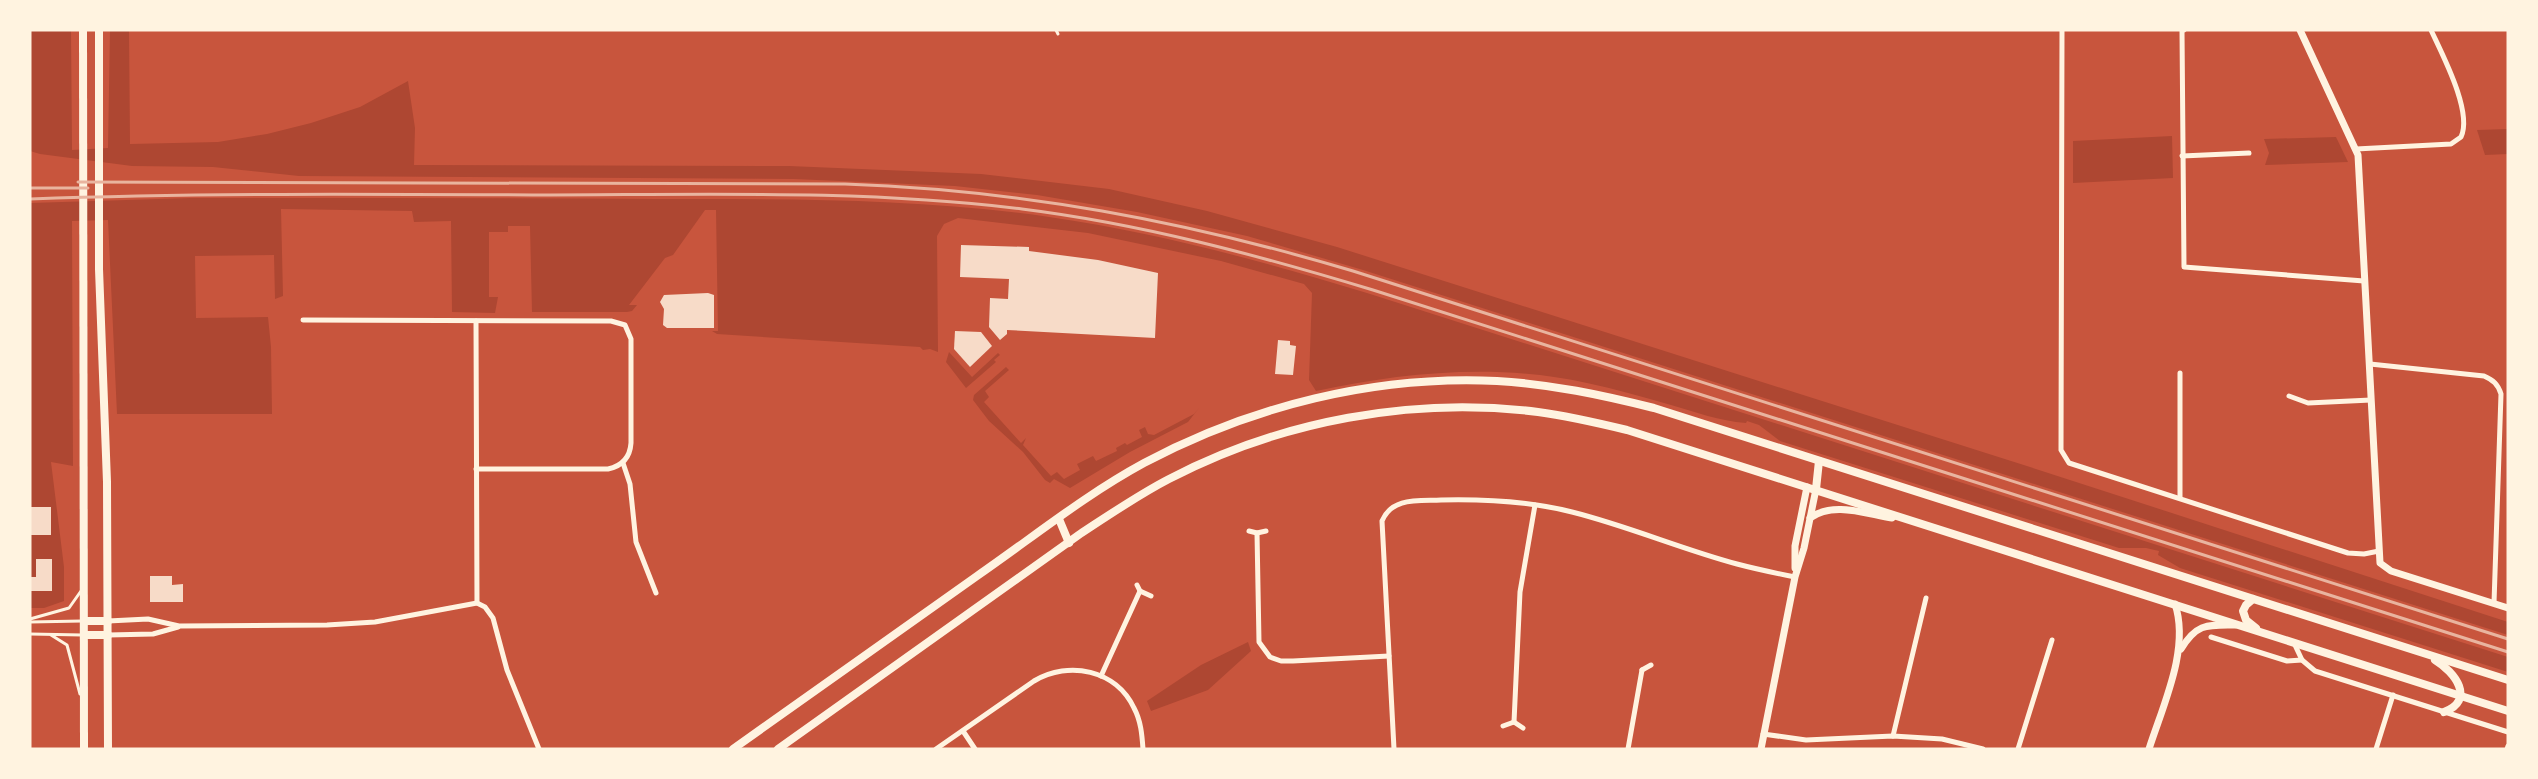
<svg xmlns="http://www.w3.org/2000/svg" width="2538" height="779" font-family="'Exo 2',sans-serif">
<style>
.green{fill:#ae4732}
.building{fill:#f7dbc8}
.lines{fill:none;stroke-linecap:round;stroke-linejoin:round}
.service{stroke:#fff3e0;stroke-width:3}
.minor{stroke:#fff3e0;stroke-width:5}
.tertiary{stroke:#fff3e0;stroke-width:7}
.primary{stroke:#fff3e0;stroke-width:8}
.rail{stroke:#e9b49f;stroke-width:3}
</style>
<rect width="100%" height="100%" fill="#c8553d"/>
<g class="green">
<polygon points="30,30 71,30 72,150 108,148 110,30 129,30 130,144 218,142 267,134 311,123 360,107 408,81 415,128 414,165 789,166 981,174 1109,189 1207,211 1337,247 2030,467 2508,622 2508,635 1363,270 1247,236 1137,212 1037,195 955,186 794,179 299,176 213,167 132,166 40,154 30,151"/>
<polygon points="2508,129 2508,154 2485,155 2477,130"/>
<polygon points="2172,136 2173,178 2073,183 2073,141"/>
<polygon points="2336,137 2348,162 2265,165 2269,153 2264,139"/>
<path d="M191,198C346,198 501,198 656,199C787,199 918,198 1049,217C1160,233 1261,261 1367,293L2508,657V672L2180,568L2158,555L2159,551L2146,548H2119L1780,441L1759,425L1747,421L1746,423C1719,421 1696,412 1671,405C1643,397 1615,389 1587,383C1499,363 1403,372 1316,391L1309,380L1312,293L1304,284L1221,261L1088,233L958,218L944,224L937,236L938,352L930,349L923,350L920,347L717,334L712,331H718L716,210H705L673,255L665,258L629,305H637L632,311L627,312H532L530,226H508V232H489V297H498L495,313L452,312L451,221L414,222L412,211L281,209L283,296L275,299L274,255L195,256L196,318L268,317L271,347L272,414H117L108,220L72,221L73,466L51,462L64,567V601L44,608H30V203Z"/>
<polygon points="949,352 972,377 998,353 1000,355 994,360 996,362 966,388 946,362"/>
<polygon points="1006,367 1009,370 985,391 989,397 984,402 1021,443 1026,438 1023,445 1051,476 1057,472 1064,479 1080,470 1077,464 1093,456 1096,461 1117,451 1116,448 1125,443 1127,445 1142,437 1139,430 1145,427 1148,434 1154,435 1194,414 1199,408 1188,422 1130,452 1070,488 1054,479 1050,483 1045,480 1023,452 989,421 973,400 974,395"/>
<polygon points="1248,642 1251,651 1208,690 1151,711 1147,701 1201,665"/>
</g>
<g class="building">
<polygon points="961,245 1029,247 1029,251 1098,260 1158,273 1155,338 1007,330 1007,334 1000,340 989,327 990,298 1008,299 1009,279 960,277"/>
<polygon points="708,293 714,295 714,328 667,328 663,325 664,309 660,302 664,295"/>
<polygon points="955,331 981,332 992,346 970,367 954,349"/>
<polygon points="1278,340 1290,341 1290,345 1296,346 1293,375 1275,374"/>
<rect x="30" y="507" width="21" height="28"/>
<polygon points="36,559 52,559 52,591 30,591 30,577 36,577"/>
<polygon points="150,576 172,576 172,585 183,584 183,602 150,602"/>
</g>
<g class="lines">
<g class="service">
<polyline points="1056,30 1058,34"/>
<polyline points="30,619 69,608 81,591"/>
<polyline points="30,622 82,621"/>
<polyline points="30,634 82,635"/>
<polyline points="51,635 67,645 80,694"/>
</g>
<g class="minor">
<polyline points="2062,30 2061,450 2069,463 2348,553 2364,554 2379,551"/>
<polyline points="2184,30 2182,31 2184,267 2364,281"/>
<path d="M2356,149L2451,144L2461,137C2473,112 2442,54 2431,30"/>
<polyline points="2182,156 2249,153"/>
<path d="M303,320L611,321L625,325L631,339V443C630,458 622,466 608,469H476"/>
<polyline points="476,321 477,603"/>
<path d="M2370,364L2484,376C2493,380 2498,384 2501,394L2494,603"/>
<polyline points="2289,396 2308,403 2371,400"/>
<polyline points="623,463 630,484 636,542 656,593"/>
<polyline points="2180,497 2180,373"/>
<polyline points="1249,531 1257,533 1266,531"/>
<polyline points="1257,533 1259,642 1270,657 1281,661 1293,661 1389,656"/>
<polyline points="1137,585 1140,591 1151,596"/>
<polyline points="108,621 148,619 179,626 327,625 375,622 477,603 485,607 493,618 507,670 539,749"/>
<polyline points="108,635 153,634 178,627"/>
<polyline points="2211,637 2287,661 2302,660"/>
<polyline points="2294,643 2302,660 2315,671 2508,732"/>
<polyline points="1642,670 1651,665"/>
<polyline points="1101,676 1140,591"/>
<polyline points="1514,722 1520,592 1535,505"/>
<polyline points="1514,722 1523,728"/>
<polyline points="1503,726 1514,722"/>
<polyline points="963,731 975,749"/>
<polyline points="1763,734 1806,740 1893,736 1942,739 1983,749"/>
<polyline points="1893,736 1926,598"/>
<path d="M936,749L1034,681C1069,660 1116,670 1134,708C1141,721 1142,735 1143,749"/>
<path d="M1394,749L1382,521C1392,497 1418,501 1441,500C1485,499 1529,501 1572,512C1628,526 1681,549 1737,564C1756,569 1775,573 1795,577"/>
<polyline points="1628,749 1642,670"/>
<polyline points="2018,749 2052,640"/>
<polyline points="2376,749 2393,695"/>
<polyline points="2507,749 2508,746"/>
</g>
<g class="tertiary">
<polyline points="2300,30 2358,155 2380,563 2391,571 2508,608"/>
<path d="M1810,518C1833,501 1866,514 1892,518L1894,516"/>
<polyline points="1795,568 1795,546 1807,487"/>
<path d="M2181,649C2197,623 2207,625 2235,625"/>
<polyline points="1761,749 1795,577 1804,548 1816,489"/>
<path d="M2149,749C2163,705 2190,649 2175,604"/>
</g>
<g class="primary">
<polyline points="83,30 84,749"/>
<polyline points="99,30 99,269 107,482 108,749"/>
<polyline points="1816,489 1819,461"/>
<polyline points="1059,519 1069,543"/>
<polyline points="2253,599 2246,605 2243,611 2246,620 2256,628"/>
<polyline points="84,621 108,621"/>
<polyline points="84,635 108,635"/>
<path d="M2435,660C2455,672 2476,700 2444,712"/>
<path d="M733,749C814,691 896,634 977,576C1032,538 1085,495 1144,463C1251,406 1375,375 1497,381C1551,384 1602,395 1654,408L2508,680"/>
<path d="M778,749L1080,534C1109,515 1138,495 1169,479C1280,421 1413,396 1538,412C1568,416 1598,423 1627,430L2508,711"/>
</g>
<g class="rail">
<path d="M78,182L845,184C1021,190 1185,221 1353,271L2508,639"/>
<polyline points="30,188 88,188"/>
<path d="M30,199C198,193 365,194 533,195C696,195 860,189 1022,209C1142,224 1257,255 1373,290L2508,652"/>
</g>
</g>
<rect width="2538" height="779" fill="none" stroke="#fff3e0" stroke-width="63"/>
</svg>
